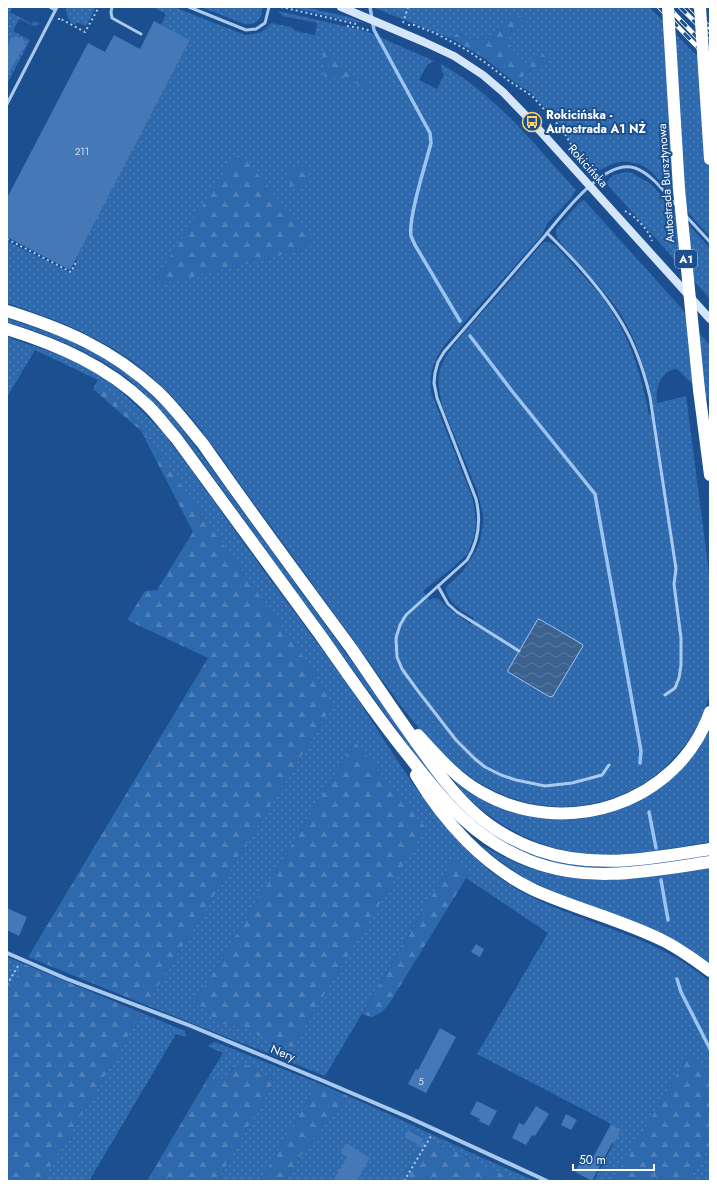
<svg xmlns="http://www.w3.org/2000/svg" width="717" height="1188" font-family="Jost,sans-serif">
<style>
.grass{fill:url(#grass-dots);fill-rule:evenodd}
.forest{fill:url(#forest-firs)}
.water{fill:url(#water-waves);stroke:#9cc4f0}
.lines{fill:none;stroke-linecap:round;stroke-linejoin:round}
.stream{stroke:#9cc4f0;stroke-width:3.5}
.building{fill:#4478b7}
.path{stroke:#a9c9ee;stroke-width:2;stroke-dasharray:2 3;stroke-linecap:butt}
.service{stroke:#a9c9ee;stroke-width:3}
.minor{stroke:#a9c9ee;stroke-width:4}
.secondary{stroke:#d6e6fa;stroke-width:8}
.motorway{stroke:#fff;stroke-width:12}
.rail-casing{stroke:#fff;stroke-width:4.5}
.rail{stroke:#1b4f8f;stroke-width:3;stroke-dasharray:9;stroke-linecap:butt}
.motorway-bridge{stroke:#fff;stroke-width:12}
.labels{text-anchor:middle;stroke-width:4;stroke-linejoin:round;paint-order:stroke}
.number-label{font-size:10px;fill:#d0dded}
.shield{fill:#1b4f8f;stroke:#bbcadd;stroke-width:1}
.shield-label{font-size:11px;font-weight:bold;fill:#fff}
.poi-label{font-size:12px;font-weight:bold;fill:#fff;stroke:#1b4f8f;text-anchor:start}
.street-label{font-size:12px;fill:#fff;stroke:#1b4f8f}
</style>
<defs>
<pattern id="grass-dots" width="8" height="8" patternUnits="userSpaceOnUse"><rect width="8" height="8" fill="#2e69ad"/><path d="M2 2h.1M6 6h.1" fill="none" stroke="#4d80b9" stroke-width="1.8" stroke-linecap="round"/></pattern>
<pattern id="forest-firs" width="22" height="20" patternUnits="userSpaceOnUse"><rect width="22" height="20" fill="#2e69ad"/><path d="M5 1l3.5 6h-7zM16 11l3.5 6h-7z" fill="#4d80b9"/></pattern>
<pattern id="water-waves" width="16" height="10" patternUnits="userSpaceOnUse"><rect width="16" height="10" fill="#3c6290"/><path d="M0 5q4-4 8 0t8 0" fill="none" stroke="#597aa1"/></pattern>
</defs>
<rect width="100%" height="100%" fill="#1b4f8f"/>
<g class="grass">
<polygon points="7,7 12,7 10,12 32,24 34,21 41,24 34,26 19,19 13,31 30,40 7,84"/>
<path d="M66,7H95V9L86,26L77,22L75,25C68,21 66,15 66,7Z"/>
<path d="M153,7H174L245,35L259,33L265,29L271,23L291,27L295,31L315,35L317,23L283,16L278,11L366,31L434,61L427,65L419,80L437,89L444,74L442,72L441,64C496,95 534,144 576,190L571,198L547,224L542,235L445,344C434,361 429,371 431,392L473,500L476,522L474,537L468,553L451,569L423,591L429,600L433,598L439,599L449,609L470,624L474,618C462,611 446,602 446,587L462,572L476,551L480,541L483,523V515L477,490L443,408C435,375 437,367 457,341L544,242H549L556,246C571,263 587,279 601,296C628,331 641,372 649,415L654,414C647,373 636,331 609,298C592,277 572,259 557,237L556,234V229L578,204L584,200L585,201L691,319L700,334L710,345V401L677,369C661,370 655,388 657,403L686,396C691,434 696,472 701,511C704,534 707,557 710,580C711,599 710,619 710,638C710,655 713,679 709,696C701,734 665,775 630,791C576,816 521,811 472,778C430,750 396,699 367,659C328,605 289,551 250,498C224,462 199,423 168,392C120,344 70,324 7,303V241L71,273L77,261L75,260L190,40L161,25L166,14Z"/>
<path d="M201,7H255L262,8C263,19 255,26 244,24Z"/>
<polygon points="291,7 304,7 349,17 365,23 348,21"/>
<path d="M372,7H649L710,69V237L651,171C639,162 624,158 610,165C605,167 600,170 595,173L578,153L558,122L530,92L517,84L525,74L548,62L544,54L525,64L503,38L526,21L519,15L485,39L473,40L457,33L452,39Z"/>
<polygon points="626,172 632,173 651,184 710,248 710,299 606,183 613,175"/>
<path d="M7,318L62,337L100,356L134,379L168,411L204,458L401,729L455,799L547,858L710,853V857L654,866L600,869L557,864L531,856L500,841L469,818L425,769L184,437C168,419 153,401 135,385C99,354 52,336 7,322Z"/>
<path d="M7,337C30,345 54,352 76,362C111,379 138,406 164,434C196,475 225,518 256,560C287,603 320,645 350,688C392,749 428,818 484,866C550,923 645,924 710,982V1080L690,1052L614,1181H594L621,1129L477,1054L548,933L466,878L468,875L453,860L325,1076L146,1005L333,705L309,665L143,431L98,380L35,350L7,397ZM355,742L425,828L292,1047L255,1033L242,1026L217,1024L210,1015L208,1010L194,1003Z"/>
<path d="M710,729V842C678,847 646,854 613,855C561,857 510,837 472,801C464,794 457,785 450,776C464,787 477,797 493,804C536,824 589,825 632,804C643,799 652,790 662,783C672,775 683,767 692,757C699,749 704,739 710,729Z"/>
<path d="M480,845C497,853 514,863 532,869C594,889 648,877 710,867V963L678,942L557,893L526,879L496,858Z"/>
<polygon points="7,957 24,964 7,994"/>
<polygon points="142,1013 185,1031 186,1037 176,1034 89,1181 42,1181"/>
<path d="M215,1042L318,1083L260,1181H217L275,1080L260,1074L253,1067L232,1068C226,1077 218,1084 206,1081L223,1053L207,1046Z"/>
<path d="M348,1096C411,1123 472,1155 536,1181H518L437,1143L424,1139L409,1130L404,1137L420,1146L401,1181H285L305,1149L337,1111Z"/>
<polygon points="710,1144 710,1181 688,1181"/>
</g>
<g class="forest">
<polygon points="518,14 526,21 503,38 525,63 544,54 548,62 525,74 517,84 484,58 452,39 457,33 473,40 485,39"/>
<path d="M325,51L337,58L342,66L368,85L367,88C359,86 346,76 340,76C335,76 332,80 328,81C321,74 324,62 322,53Z"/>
<polygon points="237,156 243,157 246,160 311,239 311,245 305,249 164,284 160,284 157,279 158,275 233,158"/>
<path d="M301,165L307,168C308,176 307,183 302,189H294C288,183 288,178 288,171L294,167Z"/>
<polygon points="98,380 143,431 309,665 333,705 146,1005 28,957 208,658 127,620 145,591 157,590 193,532 141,431 93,389"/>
<polygon points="355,742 426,828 292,1047 270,1042 242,1026 217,1024 210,1015 208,1010 194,1003"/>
<polygon points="453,860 468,875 389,1004 382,1012 372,1017 362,1014"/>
<polygon points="24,964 142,1013 42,1181 7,1181 7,994"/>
<polygon points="690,1052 710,1080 710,1144 688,1181 614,1181"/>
<path d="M240,1063L253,1067L260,1074L275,1080L217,1181H147L206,1081C223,1085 228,1070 240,1063Z"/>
<polygon points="318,1083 348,1096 337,1111 305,1149 285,1181 260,1181"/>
<polygon points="424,1139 437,1143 518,1181 401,1181"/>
</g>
<polygon class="water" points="538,619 539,619 582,644 583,646 553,696 550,697 508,672 508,670"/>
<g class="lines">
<g class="stream">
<path d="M370,7L374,30L430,133L431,143C426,163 408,218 411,236C412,239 414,242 415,245L460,321"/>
<polyline points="470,336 512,391 595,494 641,751 640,763"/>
<polyline points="649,812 656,848"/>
<polyline points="661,880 668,920"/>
<polyline points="677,979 681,992 710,1049"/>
</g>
</g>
<g class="building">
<polygon points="154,21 190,40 70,270 7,237 7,198 88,43 105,52 114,35 140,49"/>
<polygon points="16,36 23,39 26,47 20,53 7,77 7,47 11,38"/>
<polygon points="7,908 27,917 19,936 7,930"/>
<polygon points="476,944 484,949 480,957 471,952"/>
<polygon points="440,1028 456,1037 426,1093 408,1084 416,1069 418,1070"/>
<polygon points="477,1101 497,1111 489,1126 479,1121 480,1119 470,1114"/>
<polygon points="536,1106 549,1114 535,1136 532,1135 526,1145 512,1138 519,1123 524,1125"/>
<polygon points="566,1114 577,1120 571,1130 561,1125"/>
<polygon points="611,1124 621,1129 614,1144 612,1143 592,1181 575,1172 582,1158 590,1163"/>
<polygon points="408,1130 424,1139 420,1146 404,1137"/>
<polygon points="346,1143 370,1158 357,1181 333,1181 347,1157 341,1153"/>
</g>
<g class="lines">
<g class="path">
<polyline points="281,7 356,24"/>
<polyline points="59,20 59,18 85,32 99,7"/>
<polyline points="403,23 408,7"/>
<polyline points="408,25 414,25 437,34 465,49 486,63 509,81 532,96 562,129 580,160"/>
<polyline points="347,26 360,28 371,31"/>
<path d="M625,211C635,216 649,230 652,241"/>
<polyline points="7,239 71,272 76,262"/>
<polyline points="7,985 18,966"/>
<polyline points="404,1181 431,1136"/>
</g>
<g class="service">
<polyline points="50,7 55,10"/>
<polyline points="112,7 111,12 112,18 141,34"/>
<polyline points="189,7 246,30 256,29 265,23 269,7"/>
<polyline points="7,104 57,7"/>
<polyline points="685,215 710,242"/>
<path d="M547,233C579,264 617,306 634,347C641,363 646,380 650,397L676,569L674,584L681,638V665L679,678L675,688L665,695"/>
<polyline points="438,586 448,604 457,612 519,651"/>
<path d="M609,765L602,775L572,783L545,786L516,780L501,775L485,767L475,759L456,740L418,691L402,669L397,657L396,638L400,625L406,615L467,560C479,541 481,520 476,499L437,398L434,383L435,373L438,362L444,352L543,238C560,218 604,157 635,168C652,174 664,192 676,205"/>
</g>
<polyline class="minor" points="7,953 67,979 191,1026 321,1080 410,1118 547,1181"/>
<polyline class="secondary" points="341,7 424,42 454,56 483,75 503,92 532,122 710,319"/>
<g class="motorway">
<path d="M7,311C64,329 112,349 157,391C174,407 188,426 203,444C251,513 301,580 351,648C376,684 400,721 426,756C441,777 457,798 477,815C494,830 516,842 538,850C595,870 653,858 710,849"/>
<path d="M7,329C58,345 107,366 146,404C157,414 166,427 176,438C225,504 273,570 321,636C350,677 379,720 411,759C446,804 476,840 530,861C589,884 650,871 710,862"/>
<polyline points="699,390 710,475"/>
<path d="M418,735C437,756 456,778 481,792C564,840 677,805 710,712"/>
<path d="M416,775C444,822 484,866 534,890C576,909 622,920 664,941C680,949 695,960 710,971"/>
</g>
<g class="rail-casing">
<g id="rail">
<polyline points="659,7 710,60"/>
<polyline points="668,7 710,51"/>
<polyline points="680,7 710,37"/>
<polyline points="690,7 710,28"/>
</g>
</g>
<use href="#rail" class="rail"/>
<g class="motorway-bridge">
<polyline points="668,7 679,189 699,390"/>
<polyline points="700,7 710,159"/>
</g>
</g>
<defs>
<g id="bus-ring" transform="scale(1)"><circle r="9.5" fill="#1b4f8f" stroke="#ffd166" stroke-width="1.5"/><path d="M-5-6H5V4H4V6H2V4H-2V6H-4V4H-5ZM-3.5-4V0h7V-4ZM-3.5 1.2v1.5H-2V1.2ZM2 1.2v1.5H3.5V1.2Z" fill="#ffd166"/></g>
</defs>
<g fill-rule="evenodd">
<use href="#bus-ring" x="532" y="122"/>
</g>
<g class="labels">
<g class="number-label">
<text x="82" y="155">211</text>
<text x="421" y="1085">5</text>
</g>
<rect class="shield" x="675" y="250" width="22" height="18" rx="3"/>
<g class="shield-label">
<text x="686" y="263">A1</text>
</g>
<g class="poi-label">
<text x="546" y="119">Rokicińska -<tspan x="546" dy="14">Autostrada A1 NŻ</tspan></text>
</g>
<g class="street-label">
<text transform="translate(588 166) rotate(48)" y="4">Rokicińska</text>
<text transform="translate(666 183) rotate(-94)" y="4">Autostrada Bursztynowa</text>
<text transform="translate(283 1053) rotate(22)" y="4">Nery</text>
</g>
</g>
<rect width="717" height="1188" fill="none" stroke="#ffffff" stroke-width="16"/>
<path d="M573 1164v6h81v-6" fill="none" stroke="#ffffff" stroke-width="2"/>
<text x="579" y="1164" font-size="12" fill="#ffffff" stroke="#1b4f8f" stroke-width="3" paint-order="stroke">50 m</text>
</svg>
